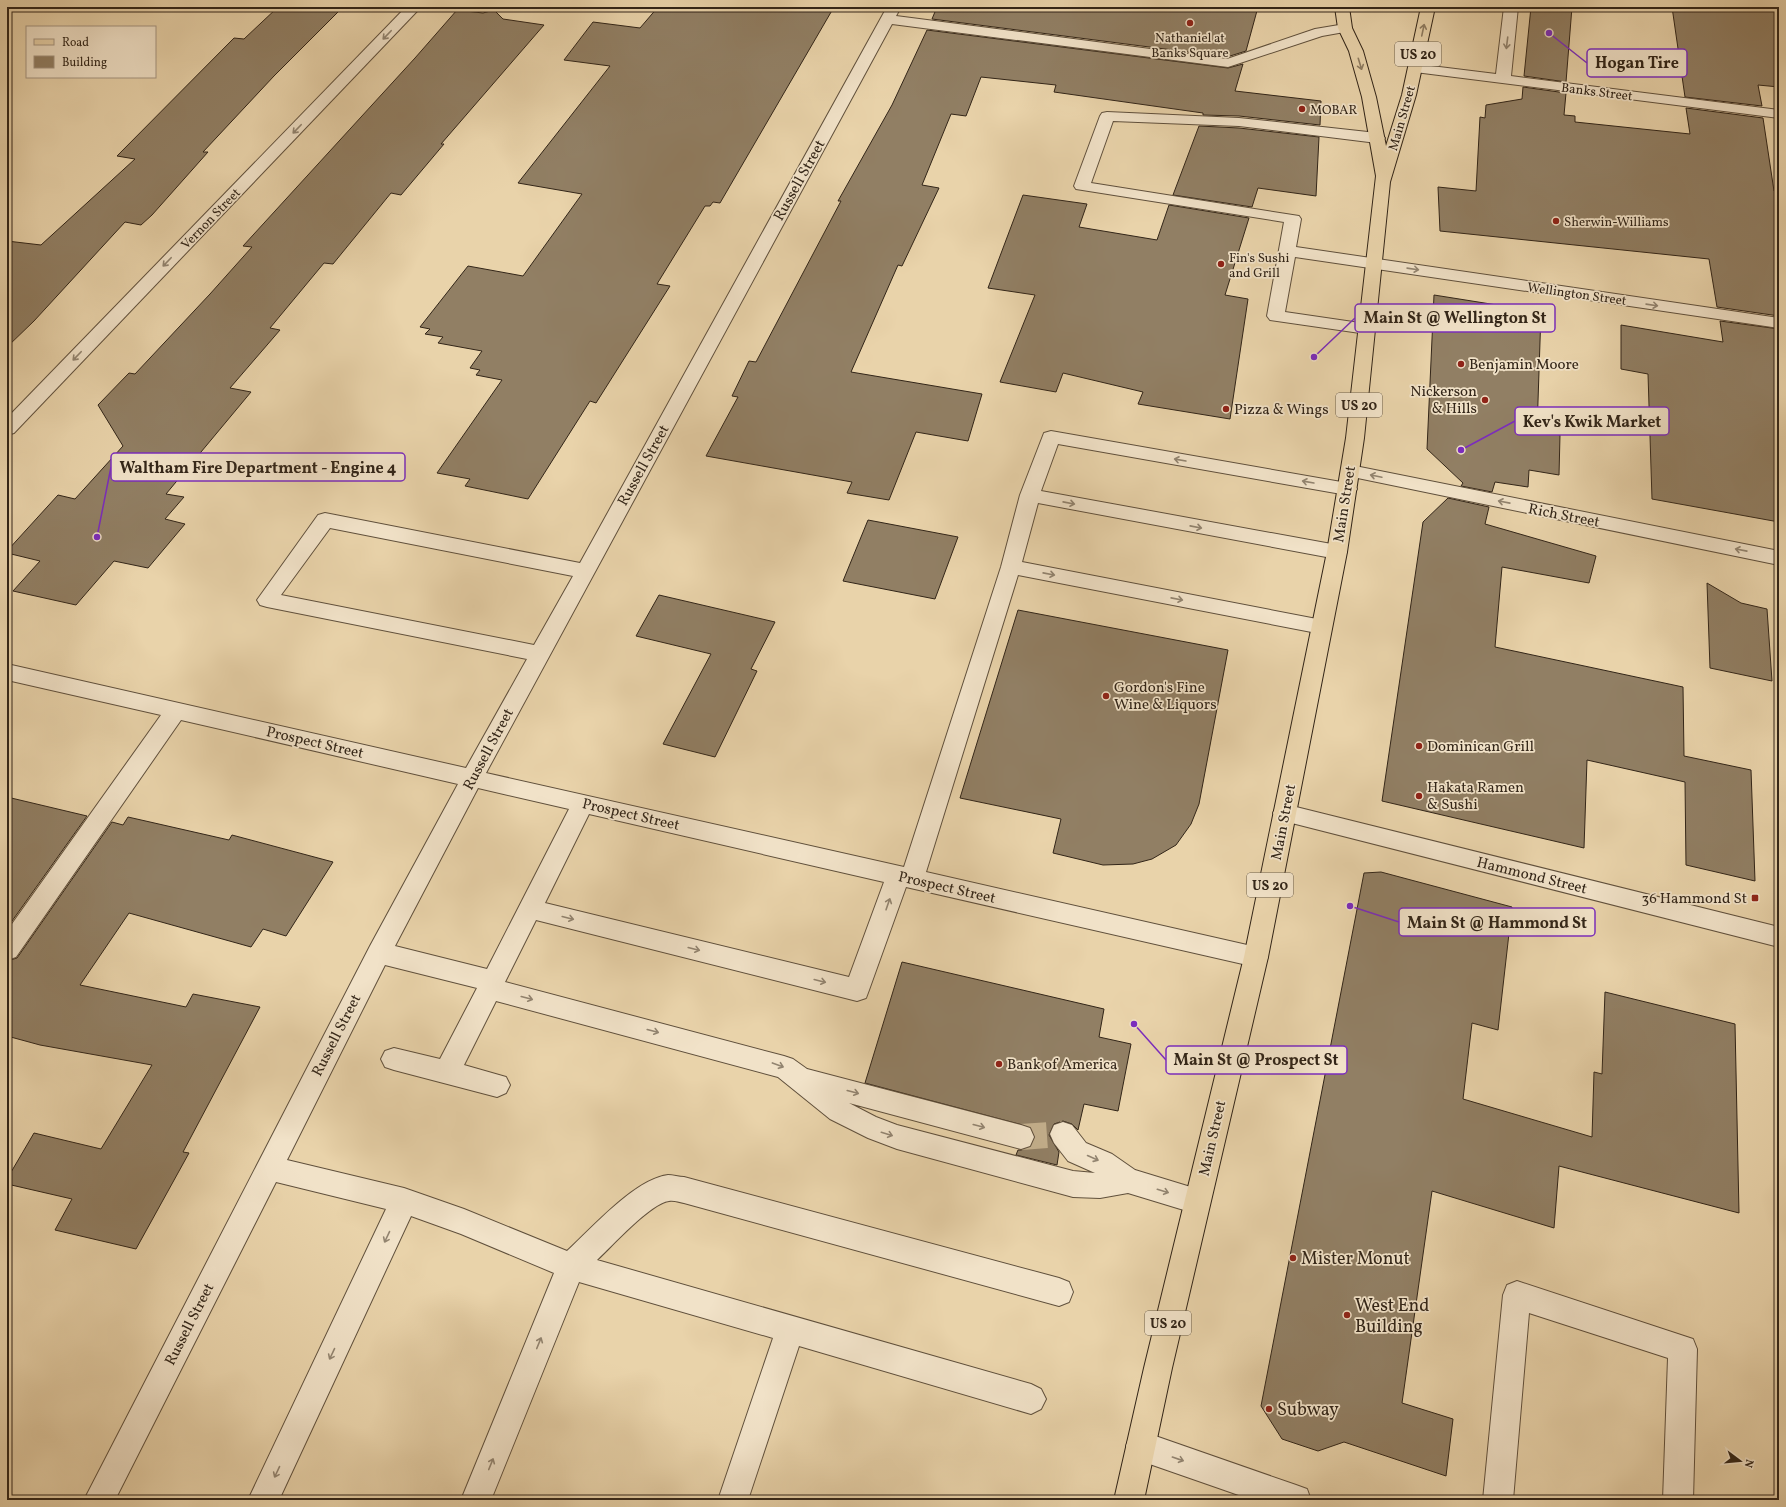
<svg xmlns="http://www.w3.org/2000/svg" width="1786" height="1507" font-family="Vollkorn,serif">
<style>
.building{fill:#917f64;stroke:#322518}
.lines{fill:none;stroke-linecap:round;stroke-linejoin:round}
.minor-tunnel{stroke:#c4b08d;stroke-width:26;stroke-dasharray:26 14;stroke-linecap:butt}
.minor-casing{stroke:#60503c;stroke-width:2}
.major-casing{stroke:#322518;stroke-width:2}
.minor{fill:#f1e2c8;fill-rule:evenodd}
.major{fill:#e9d3aa;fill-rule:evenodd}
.oneway{stroke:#8e7c61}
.oneway2{stroke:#928470}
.poi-dot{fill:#8f2418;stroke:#f1e2c8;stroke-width:1.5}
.labels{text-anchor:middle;stroke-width:3.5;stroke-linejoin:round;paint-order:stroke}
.far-poi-label{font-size:13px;fill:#322518;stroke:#f1e2c8;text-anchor:start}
.far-street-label{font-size:13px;fill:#322518;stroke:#f1e2c8}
.shield{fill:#f1e2c8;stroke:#6b5e4d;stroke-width:1}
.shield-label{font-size:14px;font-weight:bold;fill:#322518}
.street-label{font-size:15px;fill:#322518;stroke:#f1e2c8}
.poi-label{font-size:15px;fill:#322518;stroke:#f1e2c8;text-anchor:start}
.near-poi-label{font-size:18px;fill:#322518;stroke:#f1e2c8;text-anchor:start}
.leader{fill:none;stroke:#7b2cbf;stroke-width:1.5}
.callout-dot{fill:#7b2cbf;stroke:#f1e2c8;stroke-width:1.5}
.callout{fill:#f1e2c8;stroke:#7b2cbf;stroke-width:1.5}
.callout-label{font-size:16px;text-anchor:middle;font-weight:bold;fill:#322518}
</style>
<rect width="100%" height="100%" fill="#e9d3aa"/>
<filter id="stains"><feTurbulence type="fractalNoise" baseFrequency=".005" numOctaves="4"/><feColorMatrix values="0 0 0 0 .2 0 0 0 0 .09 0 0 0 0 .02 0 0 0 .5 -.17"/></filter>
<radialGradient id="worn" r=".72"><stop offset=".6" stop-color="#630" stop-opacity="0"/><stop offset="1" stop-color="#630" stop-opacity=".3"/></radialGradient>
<g class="building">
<polygon points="278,7 343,7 274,76 203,152 208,152 152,215 141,225 125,222 34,321 7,347 7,241 41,245 135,159 117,156 234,38 244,39"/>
<polygon points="658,7 834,7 720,203 713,202 710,206 705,206 657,284 670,286 596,403 590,401 528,499 465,486 470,479 437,473 502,380 476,375 480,370 470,368 482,351 438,343 443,337 425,334 430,329 420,327 468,266 523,276 582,194 518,183 610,66 564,60 593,22 640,28"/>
<polygon points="937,7 1258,7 1246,51 1227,57 932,19"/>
<polygon points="1531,7 1572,7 1566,82 1524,76"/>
<polygon points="1672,7 1779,7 1779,87 1758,85 1762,106 1685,97"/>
<polygon points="457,10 483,13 494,10 503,19 544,25 441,144 444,144 401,195 391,193 333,264 324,263 270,328 280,330 230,388 251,392 166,494 184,497 165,519 185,524 148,568 114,561 76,605 13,591 40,561 7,553 7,551 58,495 75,499 123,446 98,405 129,373 135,374 210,294 252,247 243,246 415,58"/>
<polygon points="927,30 1228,68 1243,64 1235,91 1321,101 1320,125 1239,116 1203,115 1203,113 1054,92 1056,85 981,77 966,116 951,114 922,185 939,188 902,266 898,265 851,372 982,394 968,441 916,432 889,500 847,493 852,482 706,456 738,397 732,396 749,361 756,362 841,201 838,201 892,105"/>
<polygon points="1523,87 1566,93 1564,115 1575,116 1575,122 1690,134 1686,108 1763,118 1774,191 1779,192 1779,316 1717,307 1709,259 1440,231 1438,187 1476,191 1480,117 1485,118 1486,105 1522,99"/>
<polygon points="1199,126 1239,128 1319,137 1316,196 1258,188 1252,207 1173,195"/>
<polygon points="1023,195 1087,204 1079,227 1157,240 1169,205 1249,218 1225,295 1248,299 1230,419 1138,404 1143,392 1063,373 1056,392 1000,382 1035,295 988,288"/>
<polygon points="1434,295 1541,312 1537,431 1560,435 1559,475 1529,470 1528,487 1495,482 1492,492 1461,486 1463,483 1427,449"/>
<polygon points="1720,321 1779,329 1779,522 1652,499 1648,374 1621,369 1621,325 1723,342"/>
<polygon points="1448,498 1489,507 1485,524 1596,556 1589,583 1502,567 1495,647 1683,687 1684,756 1751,770 1755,881 1686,865 1685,782 1587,760 1584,848 1382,801 1423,522"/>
<polygon points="868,520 958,537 935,599 843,581"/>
<polygon points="1707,583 1741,603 1767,609 1772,681 1710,668"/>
<polygon points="659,595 775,622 751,669 757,671 715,757 663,744 711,654 636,636"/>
<polygon points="1018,610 1228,650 1199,804 1191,824 1176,845 1152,859 1133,864 1103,865 1053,853 1061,819 960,798"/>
<polygon points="7,797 87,816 7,928"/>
<polygon points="128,817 229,840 232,835 333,862 286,936 263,929 251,947 129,913 80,985 186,1007 193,994 260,1007 183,1152 189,1153 136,1249 55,1230 72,1199 7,1184 7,1179 34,1133 101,1149 152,1065 40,1045 7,1036 7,961 17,958 112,822 123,825"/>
<polygon points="1381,872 1512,907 1498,1030 1472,1023 1463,1099 1592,1137 1594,1072 1602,1074 1605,992 1735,1024 1739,1213 1559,1166 1554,1228 1432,1191 1402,1403 1453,1419 1446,1476 1344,1442 1318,1451 1282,1439 1261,1406 1364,873"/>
<polygon points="902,962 1104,1009 1099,1037 1131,1044 1118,1111 1084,1104 1078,1130 1072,1124 1063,1121 1054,1124 1049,1135 1059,1152 1057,1165 1016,1155 1018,1150 1021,1150 1031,1147 1035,1136 1030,1127 865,1083"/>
</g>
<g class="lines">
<polyline class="minor-tunnel" points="1021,1137 1063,1134"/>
<g class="minor-casing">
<g id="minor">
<polygon points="406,7 421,7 14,433 7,435 7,418"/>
<path d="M887,7H901L896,16L1227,59L1315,29L1345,24L1350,25L1352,28L1350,31L1322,36L1228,67L892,24L486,773L904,867L1001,567L1020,495L1044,433L1051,431L1347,483L1354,484L1357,489L1354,494L1347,495L1058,444L1041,491L1337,545L1344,547L1347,552L1344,557L1337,559L1038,503L1022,562L1322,620L1329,622L1332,627L1329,632L1322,634L1018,575L926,872L1256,947L1265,950L1268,957L1265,964L1256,967L906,887L869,990L866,998L857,1001L536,920L505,982L784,1056L793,1059L807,1069L1021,1125L1030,1128L1034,1137L1030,1146L1021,1149L849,1103L876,1117L897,1125L1073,1171L1095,1173L1068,1161L1054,1143L1050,1134L1054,1125L1063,1122L1072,1125L1086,1143L1112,1154L1135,1170L1207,1192L1210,1201L1207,1210L1197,1214L1128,1193L1100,1198L1073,1197L897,1149L868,1138L830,1119L778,1077L496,1001L464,1065L506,1077L510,1085L506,1093L497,1097L394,1070L385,1067L381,1059L385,1051L394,1048L440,1059L477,988L385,965L287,1160L404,1188L464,1209L567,1251C592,1228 635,1179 668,1175C673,1175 679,1177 684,1177L1059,1278L1069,1282L1073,1292L1069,1302L1059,1306L684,1203C679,1202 673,1200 669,1201C651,1203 612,1246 597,1260L1031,1384L1041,1389L1046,1399L1041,1409L1031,1414L799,1346L748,1500H718L773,1338L579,1282L491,1500H461L554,1273L461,1234L411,1216L279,1500H248L386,1209L276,1182L115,1500H84L370,946L458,784L181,720L16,957L7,960V931L161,715L7,680V664L466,768L527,659L267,607L260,605L257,600L318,515L325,513L580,563ZM330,528L573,576L534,645L281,595ZM478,788L569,809L487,969L395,946ZM589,814L884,882L849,977L545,903Z"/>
<polygon points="1504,7 1518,7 1511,76 1779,110 1779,118 1415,72 1410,71 1408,68 1410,65 1415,64 1496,74"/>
<polygon points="1107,112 1239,118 1377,133 1382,135 1385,138 1382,141 1377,143 1239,126 1113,121 1091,183 1299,216 1301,219 1296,247 1779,318 1779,328 1295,257 1285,312 1367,324 1373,325 1376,329 1373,333 1367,334 1270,320 1267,316 1284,222 1076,189 1074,186 1100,116 1102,113"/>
<polygon points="1350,465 1779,551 1779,565 1343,475 1341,471 1343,467"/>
<polygon points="1284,804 1779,927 1779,947 1276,819 1273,813 1276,807"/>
<polygon points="1517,1281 1693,1339 1697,1349 1693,1500 1663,1500 1668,1358 1529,1313 1513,1500 1483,1500 1503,1295 1507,1285"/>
<polygon points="1141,1431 1296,1485 1307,1489 1311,1500 1253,1500 1141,1461 1130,1457 1126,1446 1130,1435"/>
</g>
</g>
<g class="major-casing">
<polygon id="major" points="1335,7 1349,7 1352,28 1363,51 1376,97 1386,146 1402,95 1421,7 1435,7 1416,95 1390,182 1364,438 1347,552 1268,957 1172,1368 1144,1500 1114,1500 1144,1368 1244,957 1327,552 1346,438 1376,176 1362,97 1349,51 1338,28"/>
</g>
<use href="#minor" class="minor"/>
<use href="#major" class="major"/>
</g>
<defs><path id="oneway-shaft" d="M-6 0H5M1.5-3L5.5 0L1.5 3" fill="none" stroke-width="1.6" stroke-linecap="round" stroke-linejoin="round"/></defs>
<g class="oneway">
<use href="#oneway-shaft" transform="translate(1423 30) rotate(-78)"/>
<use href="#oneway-shaft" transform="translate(1360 64) rotate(73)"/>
</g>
<g class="oneway2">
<use href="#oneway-shaft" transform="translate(387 35) rotate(134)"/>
<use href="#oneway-shaft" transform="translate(1507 43) rotate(97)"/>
<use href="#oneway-shaft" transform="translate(297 129) rotate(134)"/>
<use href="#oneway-shaft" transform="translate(167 262) rotate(134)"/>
<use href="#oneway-shaft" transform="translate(1413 269) rotate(8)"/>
<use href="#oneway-shaft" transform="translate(1652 305) rotate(8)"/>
<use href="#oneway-shaft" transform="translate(77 356) rotate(134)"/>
<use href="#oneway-shaft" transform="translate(1180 460) rotate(-170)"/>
<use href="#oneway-shaft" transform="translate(1376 476) rotate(-168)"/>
<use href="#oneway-shaft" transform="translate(1308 482) rotate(-170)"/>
<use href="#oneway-shaft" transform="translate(1504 502) rotate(-169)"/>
<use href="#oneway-shaft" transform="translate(1069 503) rotate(11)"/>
<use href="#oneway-shaft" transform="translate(1196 527) rotate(11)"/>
<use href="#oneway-shaft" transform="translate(1741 550) rotate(-169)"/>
<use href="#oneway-shaft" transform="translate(1049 574) rotate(11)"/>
<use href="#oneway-shaft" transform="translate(1177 599) rotate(11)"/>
<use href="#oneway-shaft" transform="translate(888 904) rotate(-71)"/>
<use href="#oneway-shaft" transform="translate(568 918) rotate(14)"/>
<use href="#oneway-shaft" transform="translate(694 949) rotate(14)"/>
<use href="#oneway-shaft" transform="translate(820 981) rotate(14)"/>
<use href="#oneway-shaft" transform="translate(527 998) rotate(15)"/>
<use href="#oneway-shaft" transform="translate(653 1031) rotate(15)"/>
<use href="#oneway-shaft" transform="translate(778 1065) rotate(20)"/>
<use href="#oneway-shaft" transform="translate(853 1092) rotate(15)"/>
<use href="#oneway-shaft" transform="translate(979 1126) rotate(15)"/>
<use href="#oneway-shaft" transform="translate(887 1134) rotate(17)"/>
<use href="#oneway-shaft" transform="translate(1093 1158) rotate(24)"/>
<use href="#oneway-shaft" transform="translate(1163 1191) rotate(17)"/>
<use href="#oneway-shaft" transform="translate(387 1237) rotate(115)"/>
<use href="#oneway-shaft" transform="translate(539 1343) rotate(-68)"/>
<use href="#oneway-shaft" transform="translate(332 1354) rotate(115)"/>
<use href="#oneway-shaft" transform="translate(1178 1459) rotate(19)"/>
<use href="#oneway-shaft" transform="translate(491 1464) rotate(-68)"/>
<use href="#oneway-shaft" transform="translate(277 1472) rotate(115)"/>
</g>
<g class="poi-dot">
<circle cx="1190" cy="23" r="4"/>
<circle cx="1302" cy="109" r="4"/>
<circle cx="1556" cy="221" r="4"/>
<circle cx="1221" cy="264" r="4"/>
<circle cx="1461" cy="364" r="4"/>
<circle cx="1485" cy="400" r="4"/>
<circle cx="1226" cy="409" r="4"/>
<circle cx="1106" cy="696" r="4"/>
<circle cx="1419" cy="746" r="4"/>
<circle cx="1419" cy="796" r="4"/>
<rect x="1751" y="894" width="8" height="8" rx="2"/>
<circle cx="999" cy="1064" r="4"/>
<circle cx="1293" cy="1258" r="4"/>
<circle cx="1347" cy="1315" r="4"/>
<circle cx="1269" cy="1409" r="4"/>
</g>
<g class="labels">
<g class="far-poi-label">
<text x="1190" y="42" text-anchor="middle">Nathaniel at<tspan x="1190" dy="15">Banks Square</tspan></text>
<text x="1310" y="114">MOBAR</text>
<text x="1564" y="226">Sherwin-Williams</text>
<text x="1229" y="262">Fin's Sushi<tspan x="1229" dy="15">and Grill</tspan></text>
</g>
<g class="far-street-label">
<text transform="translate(1597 91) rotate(7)" y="5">Banks Street</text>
<text transform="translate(1401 118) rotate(-74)" y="5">Main Street</text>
<text transform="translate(210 218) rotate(-46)" y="5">Vernon Street</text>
<text transform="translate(1577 293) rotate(8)" y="5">Wellington Street</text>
</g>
<g class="shield">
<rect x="1395" y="42" width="46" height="24" rx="3"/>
<rect x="1336" y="393" width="46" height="24" rx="3"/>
<rect x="1247" y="873" width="46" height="24" rx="3"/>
<rect x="1145" y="1311" width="46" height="24" rx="3"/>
</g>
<g class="shield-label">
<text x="1418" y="59">US 20</text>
<text x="1359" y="410">US 20</text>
<text x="1270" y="890">US 20</text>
<text x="1168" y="1328">US 20</text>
</g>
<g class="street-label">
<text transform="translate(799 180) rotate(-61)" y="5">Russell Street</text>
<text transform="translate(643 465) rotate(-61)" y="5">Russell Street</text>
<text transform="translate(1344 504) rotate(-81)" y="5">Main Street</text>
<text transform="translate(1564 515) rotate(11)" y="5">Rich Street</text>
<text transform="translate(315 742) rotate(13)" y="5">Prospect Street</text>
<text transform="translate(488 749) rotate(-62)" y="5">Russell Street</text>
<text transform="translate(631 814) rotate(13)" y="5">Prospect Street</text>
<text transform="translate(1283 822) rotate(-79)" y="5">Main Street</text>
<text transform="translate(1532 875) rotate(14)" y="5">Hammond Street</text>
<text transform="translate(947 887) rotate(13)" y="5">Prospect Street</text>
<text transform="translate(336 1035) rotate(-63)" y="5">Russell Street</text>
<text transform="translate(1212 1138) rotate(-77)" y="5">Main Street</text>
<text transform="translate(189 1324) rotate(-63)" y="5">Russell Street</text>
</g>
<g class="poi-label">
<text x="1469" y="369">Benjamin Moore</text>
<text x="1477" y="396" text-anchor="end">Nickerson<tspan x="1477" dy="17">&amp; Hills</tspan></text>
<text x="1234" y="414">Pizza &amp; Wings</text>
<text x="1114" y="692">Gordon's Fine<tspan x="1114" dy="17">Wine &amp; Liquors</tspan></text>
<text x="1427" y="751">Dominican Grill</text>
<text x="1427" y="792">Hakata Ramen<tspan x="1427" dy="17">&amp; Sushi</tspan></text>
<text x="1747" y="903" text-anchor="end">36 Hammond St</text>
<text x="1007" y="1069">Bank of America</text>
</g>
<g class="near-poi-label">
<text x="1301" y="1264">Mister Monut</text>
<text x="1355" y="1311">West End<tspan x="1355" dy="21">Building</tspan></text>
<text x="1277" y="1415">Subway</text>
</g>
</g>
<path class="leader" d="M1549 33L1587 63M1314 357L1355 318M1461 450L1515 421M97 537L111 467M1350 906L1399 922M1134 1024L1166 1060"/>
<g class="callout-dot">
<circle cx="1549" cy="33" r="4"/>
<circle cx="1314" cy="357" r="4"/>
<circle cx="1461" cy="450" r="4"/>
<circle cx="97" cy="537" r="4"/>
<circle cx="1350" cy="906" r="4"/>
<circle cx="1134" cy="1024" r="4"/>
</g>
<g class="callout">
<rect x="1587" y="49" width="100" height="28" rx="4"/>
<rect x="1355" y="304" width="200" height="28" rx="4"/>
<rect x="1515" y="407" width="154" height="28" rx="4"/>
<rect x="111" y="453" width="294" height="28" rx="4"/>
<rect x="1399" y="908" width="196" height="28" rx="4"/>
<rect x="1166" y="1046" width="181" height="28" rx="4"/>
</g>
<g class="callout-label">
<text x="1637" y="68">Hogan Tire</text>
<text x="1455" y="323">Main St @ Wellington St</text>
<text x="1592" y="427">Kev's Kwik Market</text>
<text x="258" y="473">Waltham Fire Department - Engine 4</text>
<text x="1497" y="928">Main St @ Hammond St</text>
<text x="1256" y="1065">Main St @ Prospect St</text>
</g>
<rect width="1786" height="1507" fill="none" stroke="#e9d3aa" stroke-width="24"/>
<rect x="8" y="8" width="1770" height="1491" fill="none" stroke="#322518" stroke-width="2"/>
<rect x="12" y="12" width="1762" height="1483" fill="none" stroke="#322518"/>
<rect x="26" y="26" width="130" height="52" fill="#f1e2c8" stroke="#a59682"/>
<rect x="34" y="39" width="20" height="6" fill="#e9d3aa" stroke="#a59682"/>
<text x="62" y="46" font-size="12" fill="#322518">Road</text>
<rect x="34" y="56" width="20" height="12" fill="#917f64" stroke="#a59682"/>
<text x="62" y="66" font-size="12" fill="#322518">Building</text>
<g transform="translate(1740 1461) rotate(106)" stroke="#f1e2c8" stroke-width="3" paint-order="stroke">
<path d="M0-3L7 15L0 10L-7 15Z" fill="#322518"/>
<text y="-6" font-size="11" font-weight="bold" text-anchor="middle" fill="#322518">N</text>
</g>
<rect width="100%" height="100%" filter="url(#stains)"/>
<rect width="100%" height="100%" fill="url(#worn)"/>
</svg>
